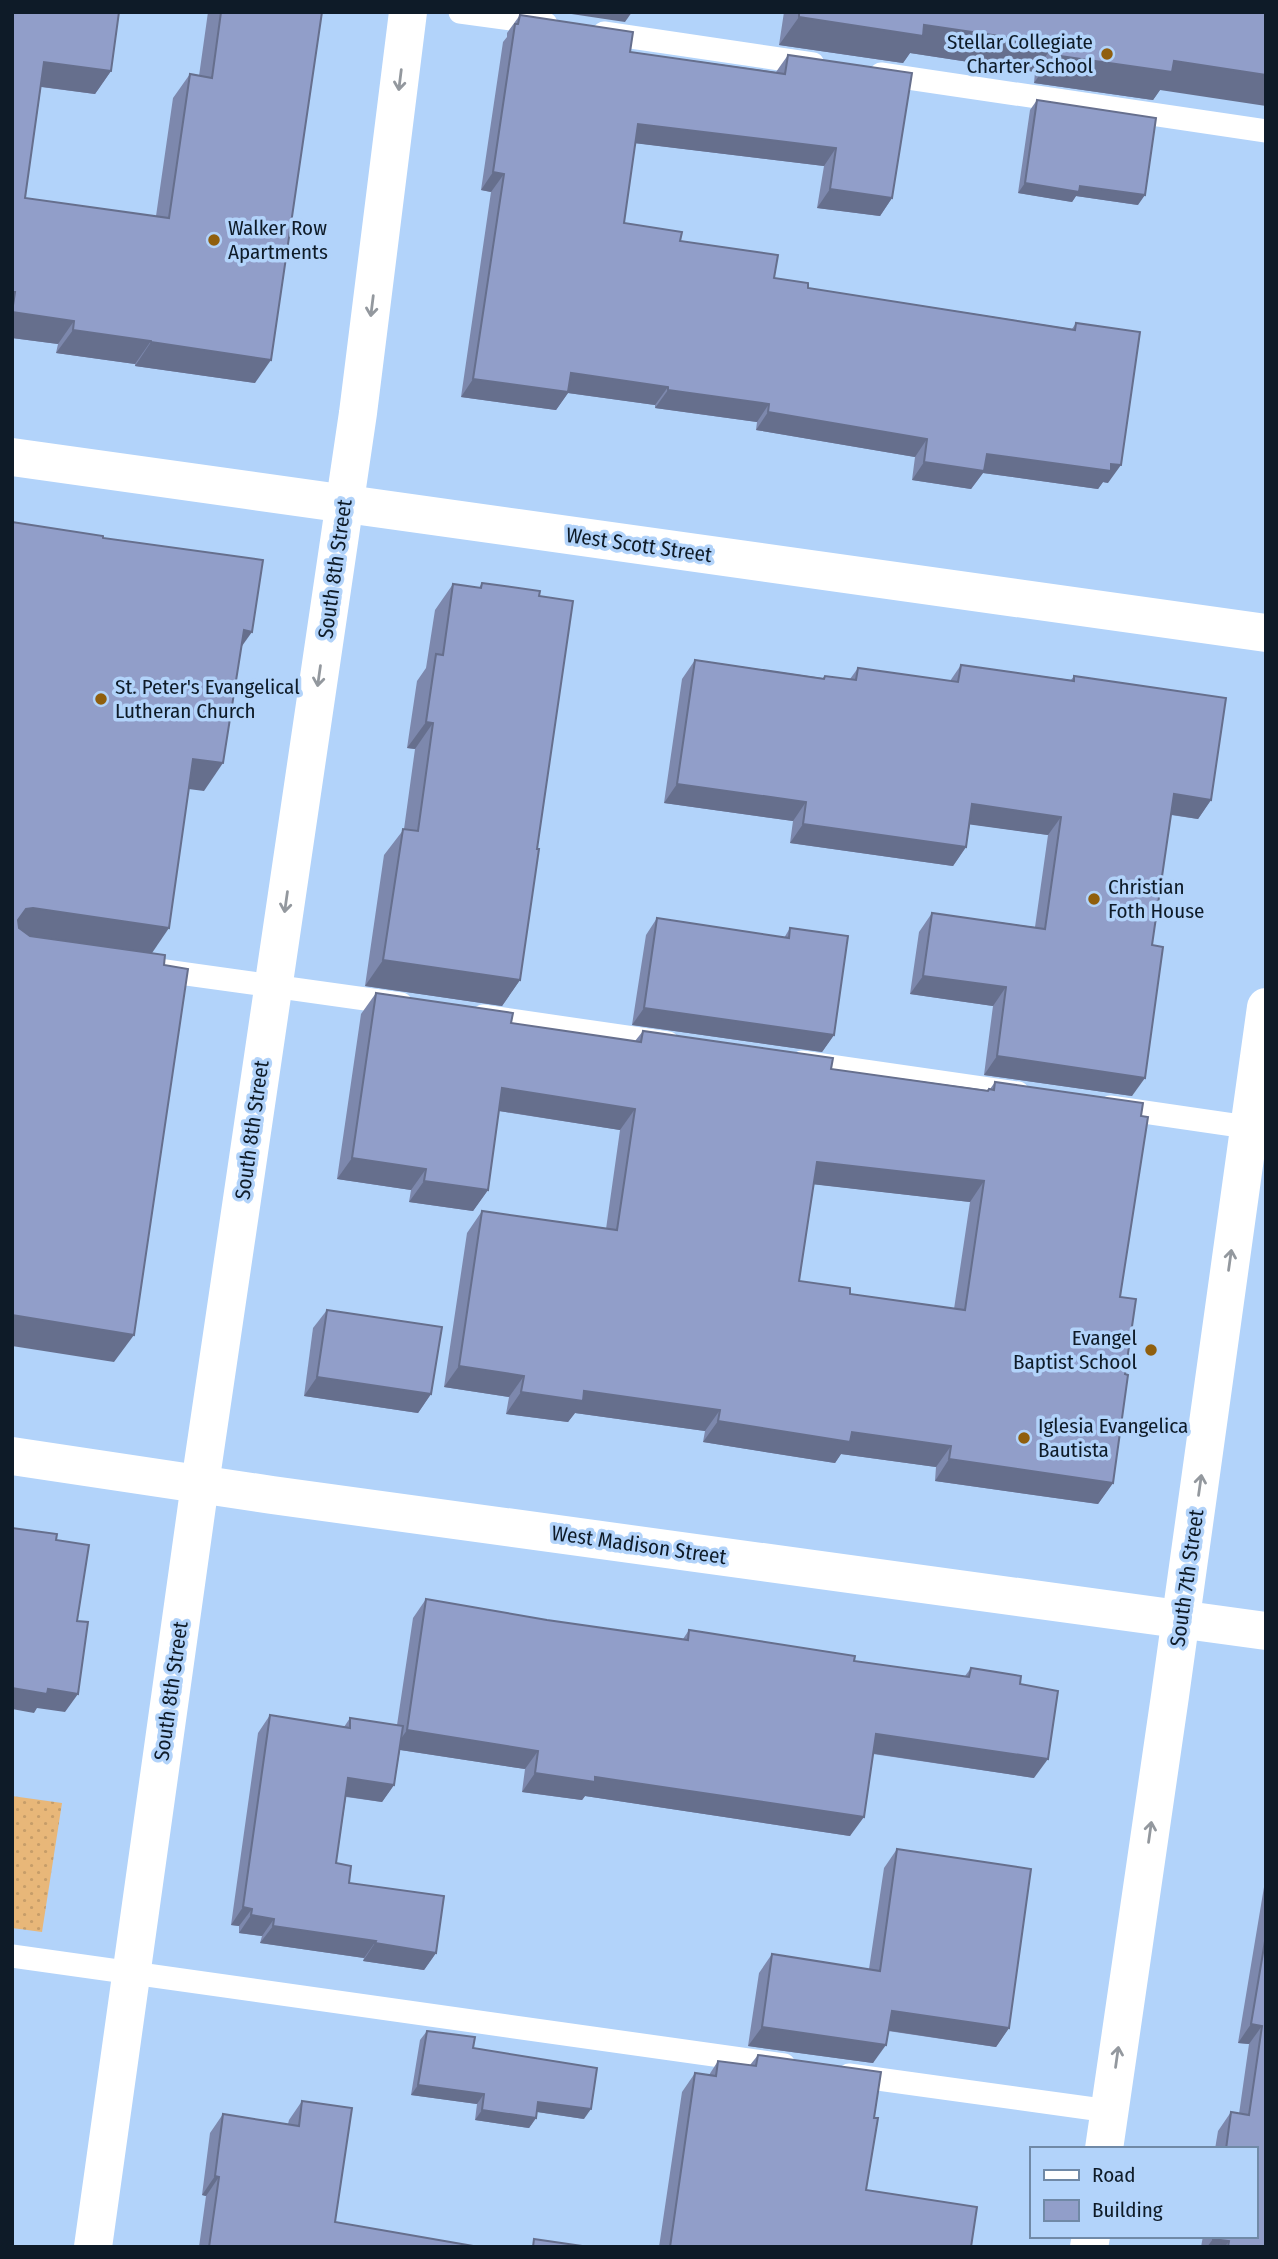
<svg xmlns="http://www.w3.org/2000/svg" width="1278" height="2259" font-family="'Fira Sans Condensed',sans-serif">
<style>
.grass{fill:url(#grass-dots)}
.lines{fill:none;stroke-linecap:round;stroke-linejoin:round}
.lane{stroke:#fff;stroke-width:23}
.street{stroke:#fff;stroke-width:38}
.wall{fill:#7d88ad;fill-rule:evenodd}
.shaded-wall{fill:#666f8d}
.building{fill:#919ec9;stroke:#666f8d;stroke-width:2;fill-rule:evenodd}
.oneway{stroke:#93989e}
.poi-dot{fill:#905f0d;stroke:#b2d3fa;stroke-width:2.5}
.labels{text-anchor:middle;stroke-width:7;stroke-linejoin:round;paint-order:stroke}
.poi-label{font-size:21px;fill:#0e1b28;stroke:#b2d3fa;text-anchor:start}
.street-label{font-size:21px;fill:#0e1b28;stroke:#b2d3fa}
</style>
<defs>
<pattern id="grass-dots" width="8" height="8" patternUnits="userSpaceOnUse" patternTransform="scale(1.75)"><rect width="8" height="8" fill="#e8b779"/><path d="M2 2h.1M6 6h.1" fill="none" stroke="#c69d69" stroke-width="1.8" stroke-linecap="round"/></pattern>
</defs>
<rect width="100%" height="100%" fill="#b2d3fa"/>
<polygon class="grass" points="12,1796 62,1803 42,1932 12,1928"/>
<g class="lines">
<g class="lane">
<polyline points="460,12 546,24"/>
<polyline points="604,33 813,64"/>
<polyline points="881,74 1266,131"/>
<polyline points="158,970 401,1004"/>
<polyline points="483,1016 668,1043"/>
<polyline points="802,1062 1018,1093"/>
<polyline points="1110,1107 1247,1127"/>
<polyline points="12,1956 784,2065"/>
<polyline points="849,2075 1109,2111"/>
</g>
<g class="street">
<polyline points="12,457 1266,633"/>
<polyline points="12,1456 272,1495 1266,1631"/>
<polyline points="1104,2149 1170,1696 1266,1007"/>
<polyline points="93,2247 200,1484 358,413 408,12"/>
<polyline points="1089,2247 1091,2236"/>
</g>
</g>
<g class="wall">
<polygon points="12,12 111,71 95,94 41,87 25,198 156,216 173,98 190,74 199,76 208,12 322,12 255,383 135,366 135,364 56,353 58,344 12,338"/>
<polygon points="784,12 1266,12 1160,90 1153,100 1034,83 1035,72 910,53 903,63 779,45"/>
<polygon points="520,15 630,52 776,72 788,55 892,198 880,216 817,208 824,166 635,143 624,223 680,241 774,278 808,288 1072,329 1076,323 1108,483 1103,482 1098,489 983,473 971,489 912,480 915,457 756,430 757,422 655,408 655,405 568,393 556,410 461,397 491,192 481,190 503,42 507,37 507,33"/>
<polygon points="1037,100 1138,205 1076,196 1072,202 1018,193 1030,110"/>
<polygon points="482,583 539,596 537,849 520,980 502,1006 365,986 384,855 404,829 415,749 407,748 417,681 426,668 435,610 453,584 479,588"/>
<polygon points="695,660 823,678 825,676 850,679 858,668 950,681 961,665 1071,680 1074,676 1211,800 1198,819 1171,815 1152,945 1132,1096 984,1075 993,1006 910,994 919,932 932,913 1035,927 1048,835 970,824 966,847 953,866 790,843 793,821 664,803 682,679"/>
<polygon points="657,918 784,938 790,928 834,1035 822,1052 632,1025 646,935"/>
<path d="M376,993L511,1023L635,1041L643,1031L831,1069L987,1090L989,1089H990L995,1082L1120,1297L1125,1374L1113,1483L1098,1504L935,1481L936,1467L841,1454L835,1463L703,1442L705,1431L575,1413L568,1422L506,1414L509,1397L444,1387L467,1233L482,1211L606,1229L620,1130L499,1111L488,1190L473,1211L409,1202L411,1190L337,1179L361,1014ZM813,1184L970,1202L954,1309L850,1294L799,1281Z"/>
<polygon points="327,1310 431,1394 418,1413 304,1396 313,1328"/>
<polygon points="426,1599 547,1620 683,1639 689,1630 854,1661 965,1676 971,1668 1020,1684 1034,1778 873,1754 850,1836 585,1796 582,1800 522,1792 525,1769 400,1750 394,1785 382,1802 346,1797 336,1863 349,1883 436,1953 424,1970 363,1961 364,1958 260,1943 262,1936 239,1933 239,1926 231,1925 258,1733 270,1715 344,1727 350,1718 397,1725 413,1618"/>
<polygon points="897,1849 1009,2028 996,2047 888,2031 873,2063 748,2046 759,1973 772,1954 869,1969 884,1868"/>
<polygon points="1266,1875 1266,2247 1201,2247 1203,2236 1255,2236 1255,2149 1215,2149 1218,2131 1231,2112 1239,2114 1249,2044 1238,2043"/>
<polygon points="427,2031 473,2048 584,2119 537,2112 536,2118 529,2128 475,2120 477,2104 411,2095 420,2040"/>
<polygon points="758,2055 874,2118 866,2190 971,2247 659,2247 682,2092 695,2073 709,2075 718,2061 750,2065"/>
<polygon points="302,2101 335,2222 479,2247 199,2247 206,2196 202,2195 210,2133 223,2114 288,2124 289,2120"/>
</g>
<g class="shaded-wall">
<polygon points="558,12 632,12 625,22"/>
<polygon points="799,17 924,25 1054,44 1035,72 910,53 903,63 779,45"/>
<polygon points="1053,55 1174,61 1266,75 1266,106 1160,90 1153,100 1034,83"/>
<polygon points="44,62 111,71 95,94 28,85"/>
<polygon points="638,124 836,148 824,166 625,142"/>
<polygon points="493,172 504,174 491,192 481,190"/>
<polygon points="1025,183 1080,186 1145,195 1138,205 1076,196 1072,202 1018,193"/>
<polygon points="830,189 892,198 880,216 817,208"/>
<polygon points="12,312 74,321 58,344 12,338"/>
<polygon points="73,330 151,341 135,364 56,353"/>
<polygon points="151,342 271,360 255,383 135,366"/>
<polygon points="571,373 668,387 655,405 568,393 556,410 461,397 473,379"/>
<polygon points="668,390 769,404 757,422 655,408"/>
<polygon points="768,412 927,439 915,457 756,430"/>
<polygon points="987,454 1111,464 1121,465 1108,483 1103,482 1098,489 983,473 971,489 912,480 924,462"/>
<polygon points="244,630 252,632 232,660"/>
<polygon points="426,722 433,723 415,749 407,748"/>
<polygon points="193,759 223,763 204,791 173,787"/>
<polygon points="677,784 806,802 793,821 664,803"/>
<polygon points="1174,794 1211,800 1198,819 1161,813"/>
<polygon points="972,804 1061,817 1048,835 959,823"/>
<polygon points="803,824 966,847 953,866 790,843"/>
<polygon points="33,908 169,928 150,956 12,936 12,927 26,909"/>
<polygon points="383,960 520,980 502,1006 365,986"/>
<polygon points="923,976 1006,987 993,1006 910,994"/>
<polygon points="644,1008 834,1035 822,1052 632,1025"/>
<polygon points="997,1056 1145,1078 1132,1096 984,1075"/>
<polygon points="502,1088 635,1109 620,1130 487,1109"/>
<polygon points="352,1158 426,1169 411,1190 337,1179"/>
<polygon points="817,1162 984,1181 970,1202 802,1183"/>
<polygon points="424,1181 488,1190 473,1211 409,1202"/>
<polygon points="12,1315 134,1335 114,1362 12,1346"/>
<polygon points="459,1366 524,1376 509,1397 444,1387"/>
<polygon points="317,1377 431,1394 418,1413 304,1396"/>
<polygon points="584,1391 720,1410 705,1431 575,1413 568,1422 506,1414 521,1392"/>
<polygon points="718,1421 852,1432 951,1446 936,1467 841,1454 835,1463 703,1442"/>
<polygon points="949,1459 1113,1483 1098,1504 935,1481"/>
<polygon points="12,1688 48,1689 78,1694 65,1712 37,1708 34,1713 12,1709"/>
<polygon points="407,1730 538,1751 525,1769 394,1749"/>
<polygon points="876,1734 1048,1759 1034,1778 863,1752"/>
<polygon points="535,1773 595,1777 864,1817 850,1836 585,1796 582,1800 522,1792"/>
<polygon points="348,1778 394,1785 382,1802 336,1795"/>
<polygon points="243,1907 252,1909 239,1926 231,1925"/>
<polygon points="251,1915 274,1919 262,1936 239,1933"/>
<polygon points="273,1926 376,1941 364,1958 260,1943"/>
<polygon points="375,1943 436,1953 424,1970 363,1961"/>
<polygon points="892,2011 1009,2028 996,2047 878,2029"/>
<polygon points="1251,2024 1262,2026 1249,2044 1238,2043"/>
<polygon points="762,2027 886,2045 873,2063 748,2046"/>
<polygon points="418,2085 484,2094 477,2104 411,2095"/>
<polygon points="538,2102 591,2109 584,2119 531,2111"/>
<polygon points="482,2110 536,2118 529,2128 475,2120"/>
<polygon points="215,2176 219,2177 206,2196 202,2195"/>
<polygon points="1213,2239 1229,2241 1225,2247 1207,2247"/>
</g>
<g class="building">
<polygon points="12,12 119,12 111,71 44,62 25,198 169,218 190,74 212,78 221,12 322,12 271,360 151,342 151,341 73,330 74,321 12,312 15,292 12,292"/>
<polygon points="799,12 1266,12 1266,75 1174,61 1172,72 1053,55 1054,44 924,25 923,36 799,17"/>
<polygon points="520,15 633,32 630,52 785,74 788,55 912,73 892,198 830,189 836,148 638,124 624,223 682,232 680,241 778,255 774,278 808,283 808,288 1075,330 1076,323 1140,332 1121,465 1111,464 1111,471 987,454 984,471 924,462 927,439 768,412 769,404 668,390 668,387 571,373 568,392 473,379 504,174 493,172 515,24 518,24"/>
<polygon points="1037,100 1156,118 1145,195 1080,186 1079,192 1025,183"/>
<polygon points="12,522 103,536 103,538 263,560 252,632 244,630 223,763 193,759 169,928 33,908 26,909 18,920 19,928 30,936 165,955 164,965 188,969 134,1335 12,1315"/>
<polygon points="482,583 540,591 539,596 573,601 537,849 539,849 520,980 383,960 403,829 418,831 433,723 426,722 436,654 443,655 453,584 481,588"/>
<polygon points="695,660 824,679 825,676 856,680 858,668 958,682 961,665 1074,681 1074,676 1226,698 1211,800 1174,794 1152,945 1163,947 1145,1078 997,1056 1006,987 923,976 932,913 1045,929 1061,817 972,804 966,847 803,824 806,802 677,784"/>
<polygon points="657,918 789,938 790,928 848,936 834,1035 644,1008"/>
<path d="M376,993L513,1013L511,1023L641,1042L643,1031L833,1058L831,1069L988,1091L989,1089L994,1090L995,1082L1143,1103L1141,1116L1148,1117L1120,1297L1136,1299L1125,1374L1128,1375L1113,1483L949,1459L951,1446L852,1432L850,1442L718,1421L720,1410L584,1391L583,1401L521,1392L524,1376L459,1366L482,1211L617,1230L635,1109L502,1088L488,1190L424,1181L426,1169L352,1158ZM817,1162L984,1181L965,1310L850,1294V1288L799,1281Z"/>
<polygon points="327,1310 442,1327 431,1394 317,1377"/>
<polygon points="12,1528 57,1534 56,1540 89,1545 77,1621 88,1622 78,1694 48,1689 47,1694 12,1688"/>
<polygon points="426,1599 547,1620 688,1640 689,1630 855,1656 854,1661 969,1677 971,1668 1021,1676 1020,1684 1058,1691 1048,1759 876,1734 864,1817 595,1777 595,1782 535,1773 538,1751 407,1730"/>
<polygon points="270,1715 350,1728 350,1718 403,1726 394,1785 348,1778 336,1863 351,1866 349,1883 444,1896 436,1953 375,1943 376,1941 273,1926 274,1919 251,1915 252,1909 243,1907"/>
<polygon points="897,1849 1031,1869 1009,2028 892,2011 886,2045 762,2027 772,1954 880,1971"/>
<polygon points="1266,1935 1266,2247 1228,2247 1229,2241 1213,2239 1213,2236 1255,2236 1255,2149 1226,2149 1231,2112 1249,2115 1262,2026 1251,2024"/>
<polygon points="427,2031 475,2037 473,2048 597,2068 591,2109 538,2102 536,2118 482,2110 484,2094 418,2085"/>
<polygon points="758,2055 881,2072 874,2118 878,2118 866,2190 977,2207 971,2247 670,2247 695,2073 716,2076 718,2061 756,2066"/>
<polygon points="302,2101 352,2108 335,2222 479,2247 209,2247 219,2177 215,2176 223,2114 299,2126"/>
<polygon points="534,2239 589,2247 533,2247"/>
</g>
<defs><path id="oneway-shaft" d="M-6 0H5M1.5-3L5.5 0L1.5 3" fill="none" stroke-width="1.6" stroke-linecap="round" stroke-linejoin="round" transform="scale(1.75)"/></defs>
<g class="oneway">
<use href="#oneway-shaft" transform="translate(400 80) rotate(97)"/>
<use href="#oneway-shaft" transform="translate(372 306) rotate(97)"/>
<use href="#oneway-shaft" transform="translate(319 676) rotate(98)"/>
<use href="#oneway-shaft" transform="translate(286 902) rotate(98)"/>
<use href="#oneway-shaft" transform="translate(1230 1260) rotate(-82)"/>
<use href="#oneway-shaft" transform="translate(1200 1485) rotate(-82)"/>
<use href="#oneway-shaft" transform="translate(1150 1832) rotate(-82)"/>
<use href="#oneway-shaft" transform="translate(1117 2057) rotate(-82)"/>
</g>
<g class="poi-dot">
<circle cx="1107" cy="54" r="7"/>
<circle cx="214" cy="240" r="7"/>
<circle cx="101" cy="699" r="7"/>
<circle cx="1094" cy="899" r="7"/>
<circle cx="1151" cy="1350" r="7"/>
<circle cx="1024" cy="1438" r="7"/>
</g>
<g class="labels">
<g class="poi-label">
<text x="1093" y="49" text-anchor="end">Stellar Collegiate<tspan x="1093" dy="24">Charter School</tspan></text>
<text x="228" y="235">Walker Row<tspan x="228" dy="24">Apartments</tspan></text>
<text x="115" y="694">St. Peter's Evangelical<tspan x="115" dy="24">Lutheran Church</tspan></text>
<text x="1108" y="894">Christian<tspan x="1108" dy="24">Foth House</tspan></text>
<text x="1137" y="1345" text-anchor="end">Evangel<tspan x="1137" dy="24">Baptist School</tspan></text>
<text x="1038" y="1433">Iglesia Evangelica<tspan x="1038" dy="24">Bautista</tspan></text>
</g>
<g class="street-label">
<text transform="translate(639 545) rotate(8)" y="7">West Scott Street</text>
<text transform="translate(335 569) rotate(-82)" y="7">South 8th Street</text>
<text transform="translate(252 1130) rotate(-82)" y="7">South 8th Street</text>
<text transform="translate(639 1545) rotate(8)" y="7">West Madison Street</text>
<text transform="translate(1187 1578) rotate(-82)" y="7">South 7th Street</text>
<text transform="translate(171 1691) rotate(-82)" y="7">South 8th Street</text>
</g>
</g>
<rect width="1278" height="2259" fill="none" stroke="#0e1b28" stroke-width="28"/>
<rect x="1030" y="2147" width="228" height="91" fill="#b2d3fa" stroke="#7089a6" stroke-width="2"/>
<rect x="1044" y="2170" width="35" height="10" fill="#ffffff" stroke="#7089a6" stroke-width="2"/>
<text x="1092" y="2182" font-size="21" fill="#0e1b28">Road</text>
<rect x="1044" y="2200" width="35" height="21" fill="#919ec9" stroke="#7089a6" stroke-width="2"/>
<text x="1092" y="2217" font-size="21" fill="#0e1b28">Building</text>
</svg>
